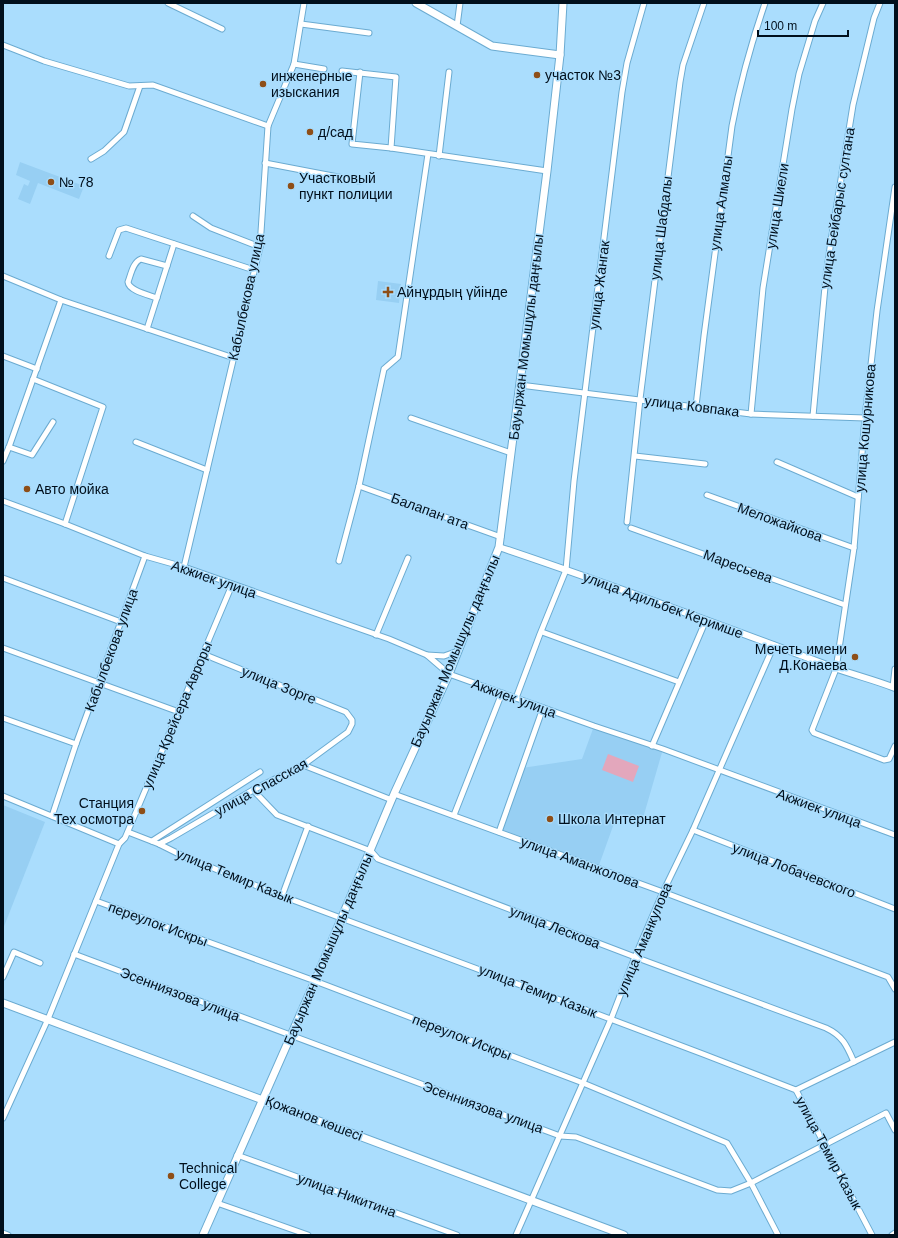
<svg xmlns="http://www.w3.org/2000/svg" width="898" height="1238" font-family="Arial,sans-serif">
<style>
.built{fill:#97cff3}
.green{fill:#e3a7bc}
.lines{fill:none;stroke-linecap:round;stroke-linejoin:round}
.minor-casing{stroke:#6babd1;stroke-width:7}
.tertiary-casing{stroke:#6babd1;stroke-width:8}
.secondary-casing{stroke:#6babd1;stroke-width:9}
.minor{stroke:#fff;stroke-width:5}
.tertiary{stroke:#fff;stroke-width:6}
.secondary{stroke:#fff;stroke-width:7}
.poi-dot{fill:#8e4e17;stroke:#aaddfd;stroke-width:1.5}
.labels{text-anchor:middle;stroke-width:3;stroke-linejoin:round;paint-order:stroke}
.poi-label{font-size:14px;fill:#000f1c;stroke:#aaddfd;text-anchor:start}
.street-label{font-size:14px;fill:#000f1c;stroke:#aaddfd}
</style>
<rect width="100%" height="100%" fill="#aaddfd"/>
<g class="built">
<polygon points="20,162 84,186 79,199 38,183 30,204 18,199 24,184 28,186 30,181 16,175"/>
<polygon points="378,281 401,284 399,303 376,300"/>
<polygon points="594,726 663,749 641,825 617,815 598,868 499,832 522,768 582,759"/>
<polygon points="3,805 45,822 3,929"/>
</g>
<polygon class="green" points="608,754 639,766 633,782 602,770"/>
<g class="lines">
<g class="minor-casing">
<g id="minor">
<polyline points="168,3 222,29"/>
<polyline points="301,24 369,33"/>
<polyline points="457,26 460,3"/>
<polyline points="3,45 44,61 129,86 153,85 268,126"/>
<polyline points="294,64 324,69"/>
<polyline points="342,71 396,77 391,148 547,171"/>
<polyline points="360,72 352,144 391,148"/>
<polyline points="439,156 449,72"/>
<polyline points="91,159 104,151 124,132 140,86"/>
<polyline points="265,163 359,181"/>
<polyline points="895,187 877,311 865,418 854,548 836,669 812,730 814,733 884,760 889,759 895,746"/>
<polyline points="193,216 211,228 260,247"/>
<polyline points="109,256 119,230 126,228 254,270"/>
<polyline points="3,276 61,300 234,358"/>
<path d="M157,298C149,295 129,291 128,282C131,274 133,262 141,259L167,266"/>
<polyline points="147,329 174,244"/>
<polyline points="3,356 37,369"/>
<polyline points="33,379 103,407 65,524"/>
<polyline points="520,385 751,414 865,418"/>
<path d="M696,406L704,336L732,126C740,83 751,44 765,3"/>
<polyline points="751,414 763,288 792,109 799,74 815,21 823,3"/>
<polyline points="813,416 826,276 831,241 853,105 874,18 880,3"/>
<polyline points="411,418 511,453"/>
<polyline points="136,442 207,470"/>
<polyline points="9,447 32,455 53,422"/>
<polyline points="635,456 705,464"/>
<polyline points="3,461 9,447 61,300"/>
<polyline points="777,462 858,497"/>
<polyline points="359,486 501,537"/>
<polyline points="707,495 854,548"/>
<polyline points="3,501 65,524 145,556 184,567 389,639 427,655 449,674 594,726 663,749 895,835"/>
<polyline points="627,522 640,399 680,82 683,65 704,3"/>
<polyline points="631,528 845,605"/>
<polyline points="339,561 359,486 384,369 398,357 428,154"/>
<polyline points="184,567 260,247 268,126 294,64 304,3"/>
<polyline points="3,578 121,622"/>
<polyline points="542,632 679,682"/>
<polyline points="376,635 408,558"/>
<polyline points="3,648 179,712"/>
<polyline points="427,655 444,656 458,651"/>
<polyline points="893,687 895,669"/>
<polyline points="516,698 540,634 566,570 574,481 622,92 627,63 644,3"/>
<polyline points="3,718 76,744 52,816"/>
<polyline points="76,744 145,556"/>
<polyline points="652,746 706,620"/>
<polyline points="303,765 392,800"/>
<path d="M253,790L277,815L371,851L378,859L635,957L826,1028C843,1036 847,1046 854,1062"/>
<polyline points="394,794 663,892 888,977 895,989"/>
<polyline points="3,796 119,844"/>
<polyline points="454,815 502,693"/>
<polyline points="693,830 895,909"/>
<polyline points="128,832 159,844 183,856 282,896 515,983 703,1054 796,1090 872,1235"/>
<polyline points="499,832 543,708"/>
<polyline points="152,841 260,772"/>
<polyline points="159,844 171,838 253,790 303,765 348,732 352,724 352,720 346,712 203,654"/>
<polyline points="282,896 308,826"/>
<polyline points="96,901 315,981 583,1083 727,1143 751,1183 778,1235"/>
<polyline points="74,954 560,1136 576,1137 717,1190 731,1191 751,1183 886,1113 895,1130"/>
<polyline points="3,977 14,952 40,963"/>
<polyline points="796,1090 895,1042"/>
<polyline points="3,1118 48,1019 119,844 125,838 232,585"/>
<polyline points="237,1155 457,1235"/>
<polyline points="217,1203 308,1235"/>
<polyline points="3,1233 8,1235"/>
<polyline points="516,1235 611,1019 635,957 663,892 693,830 774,645"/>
<polyline points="892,1235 895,1233"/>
</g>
</g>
<g class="tertiary-casing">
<path id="tertiary" d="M499,547C612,585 723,626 835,668C854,675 875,680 895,688"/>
</g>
<g class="secondary-casing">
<g id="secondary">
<polyline points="416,3 492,46 560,55"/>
<polyline points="3,1003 624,1235"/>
<polyline points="203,1235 315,981 394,794 449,674 499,547 547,171 560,55 563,3"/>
</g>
</g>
<use href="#minor" class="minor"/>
<use href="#tertiary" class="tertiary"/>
<use href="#secondary" class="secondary"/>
</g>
<g class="poi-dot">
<circle cx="537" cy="75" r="4"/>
<circle cx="263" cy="84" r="4"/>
<circle cx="310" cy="132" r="4"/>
<circle cx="51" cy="182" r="4"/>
<circle cx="291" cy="186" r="4"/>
<path d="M386 286h4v4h4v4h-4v4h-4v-4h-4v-4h4z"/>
<circle cx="27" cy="489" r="4"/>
<circle cx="855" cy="657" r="4"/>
<circle cx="142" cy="811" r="4"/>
<circle cx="550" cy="819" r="4"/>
<circle cx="171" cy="1176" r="4"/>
</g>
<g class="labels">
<g class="poi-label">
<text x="545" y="80">участок №3</text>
<text x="271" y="81">инженерные<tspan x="271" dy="16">изыскания</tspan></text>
<text x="318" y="137">д/сад</text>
<text x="299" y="183">Участковый<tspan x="299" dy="16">пункт полиции</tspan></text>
<text x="59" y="187">№ 78</text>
<text x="397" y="297">Айнұрдың үйінде</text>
<text x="35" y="494">Авто мойка</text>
<text x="847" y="654" text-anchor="end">Мечеть имени<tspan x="847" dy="16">Д.Конаева</tspan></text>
<text x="134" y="808" text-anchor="end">Станция<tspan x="134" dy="16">Тех осмотра</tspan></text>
<text x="558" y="824">Школа Интернат</text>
<text x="179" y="1173">Technical<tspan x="179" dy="16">College</tspan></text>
</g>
<g class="street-label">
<text transform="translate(721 203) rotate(-82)" y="5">улица Алмалы</text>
<text transform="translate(777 206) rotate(-81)" y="5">улица Шиели</text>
<text transform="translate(837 208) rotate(-81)" y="5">улица Бейбарыс султана</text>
<text transform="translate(661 228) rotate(-83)" y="5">улица Шабдалы</text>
<text transform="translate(599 285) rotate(-83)" y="5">улица Жангак</text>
<text transform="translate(246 297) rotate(-78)" y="5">Кабылбекова улица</text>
<text transform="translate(526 337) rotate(-83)" y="5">Бауыржан Момышұлы даңғылы</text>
<text transform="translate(692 406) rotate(7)" y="5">улица Ковпака</text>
<text transform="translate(865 428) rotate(-85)" y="5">улица Кошурникова</text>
<text transform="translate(430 511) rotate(20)" y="5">Балапан ата</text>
<text transform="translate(780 522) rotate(20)" y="5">Меложайкова</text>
<text transform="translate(738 566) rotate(20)" y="5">Маресьева</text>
<text transform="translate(214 579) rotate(19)" y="5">Акжиек улица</text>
<text transform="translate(663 605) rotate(20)" y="5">улица Адильбек Керимше</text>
<text transform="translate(111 650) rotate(-70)" y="5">Кабылбекова улица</text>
<text transform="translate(455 651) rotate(-67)" y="5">Бауыржан Момышұлы даңғылы</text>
<text transform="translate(279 685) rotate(22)" y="5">улица Зорге</text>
<text transform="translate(514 698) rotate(20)" y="5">Акжиек улица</text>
<text transform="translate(177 715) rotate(-67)" y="5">улица Крейсера Авроры</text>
<text transform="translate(261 787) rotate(-29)" y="5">улица Спасская</text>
<text transform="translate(819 808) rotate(20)" y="5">Акжиек улица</text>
<text transform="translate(580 862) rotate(20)" y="5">улица Аманжолова</text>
<text transform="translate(794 870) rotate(21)" y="5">улица Лобачевского</text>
<text transform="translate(235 876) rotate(22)" y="5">улица Темир Казык</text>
<text transform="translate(158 924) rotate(20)" y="5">переулок Искры</text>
<text transform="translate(555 927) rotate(21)" y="5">улица Лескова</text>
<text transform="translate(644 939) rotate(-67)" y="5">улица Аманкулова</text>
<text transform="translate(328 949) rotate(-67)" y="5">Бауыржан Момышұлы даңғылы</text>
<text transform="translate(538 991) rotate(21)" y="5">улица Темир Казык</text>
<text transform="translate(180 994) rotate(21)" y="5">Эсенниязова улица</text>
<text transform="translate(462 1037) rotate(21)" y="5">переулок Искры</text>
<text transform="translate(483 1107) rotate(20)" y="5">Эсенниязова улица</text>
<text transform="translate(314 1118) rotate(21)" y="5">Қожанов көшесі</text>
<text transform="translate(829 1153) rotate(62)" y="5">улица Темир Казык</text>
<text transform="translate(347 1195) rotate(20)" y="5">улица Никитина</text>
</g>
</g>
<rect width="898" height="1238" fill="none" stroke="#000f1c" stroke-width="8"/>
<path d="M758 30v6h90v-6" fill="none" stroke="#000f1c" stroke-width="2"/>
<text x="764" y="30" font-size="12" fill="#000f1c" stroke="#aaddfd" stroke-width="3" paint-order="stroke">100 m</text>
</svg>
